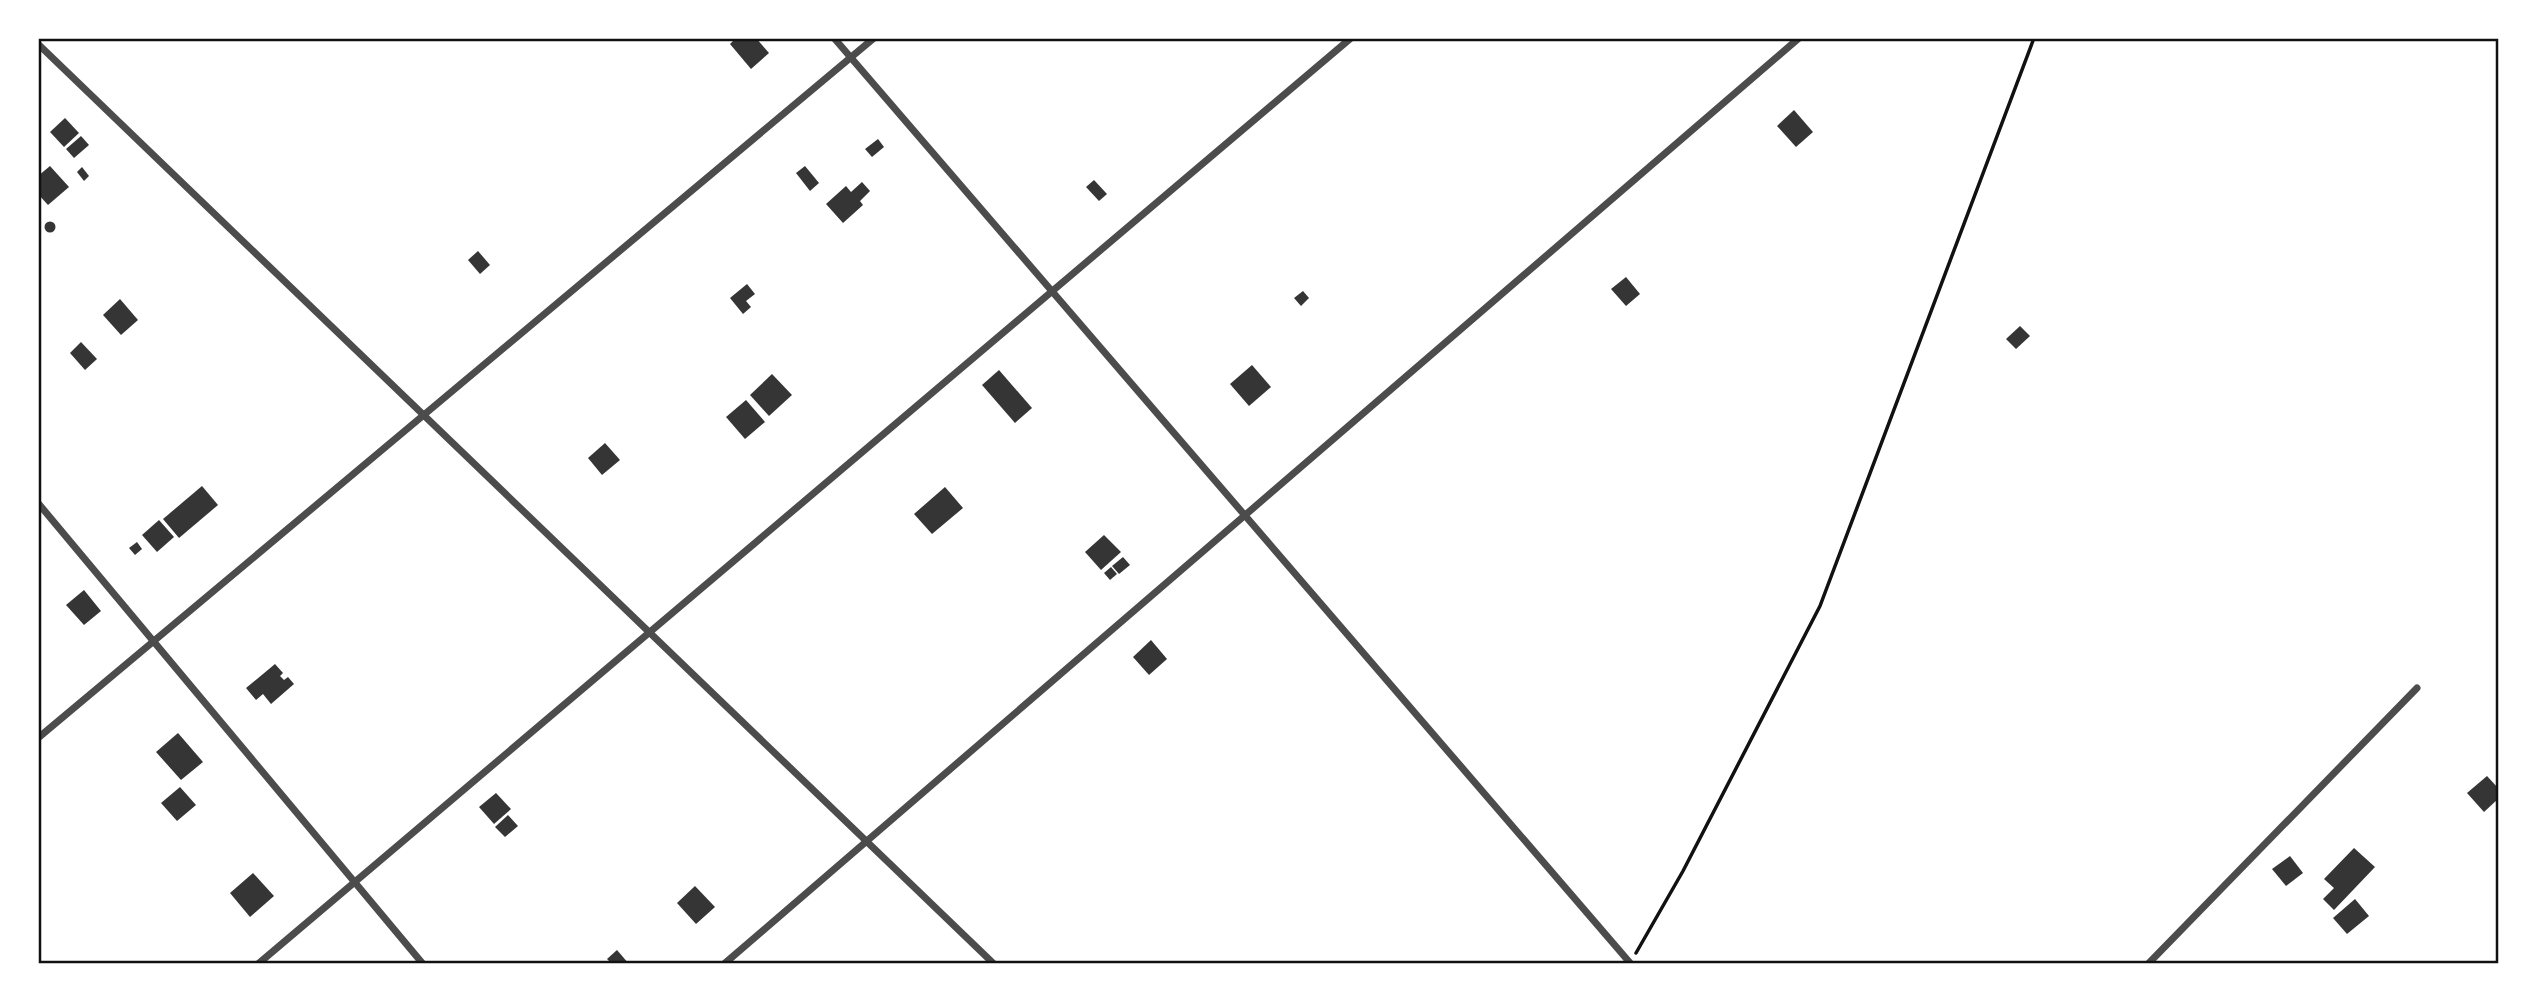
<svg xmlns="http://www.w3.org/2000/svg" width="2537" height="1002" font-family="Karla,sans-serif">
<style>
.building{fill:#353535}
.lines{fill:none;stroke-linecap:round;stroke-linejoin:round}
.path{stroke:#111;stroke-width:3.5}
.minor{stroke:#4c4c4c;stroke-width:7}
.neatline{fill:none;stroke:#111;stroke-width:2.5}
</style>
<rect width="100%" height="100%" fill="#fff"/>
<g class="building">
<polygon points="736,38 756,38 769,53 751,69 730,44"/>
<polygon points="1794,110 1813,132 1796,147 1777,126"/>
<polygon points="65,118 79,133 64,147 50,132"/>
<polygon points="81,136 89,145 74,158 66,149"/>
<polygon points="878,139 884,147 872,157 865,149"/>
<polygon points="50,166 69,187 48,205 38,194 38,176"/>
<polygon points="805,166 819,183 810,191 796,173"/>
<polygon points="82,167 89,176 84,181 77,172"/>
<polygon points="1094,180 1107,194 1099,201 1086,187"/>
<polygon points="862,182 870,191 860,201 863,205 843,223 826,204 846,186 851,192"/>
<circle cx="50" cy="227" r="5.5"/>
<polygon points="478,251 490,265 480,274 468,260"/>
<polygon points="1626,277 1640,294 1626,306 1611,289"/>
<polygon points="747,284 755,294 746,301 751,307 743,314 730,298"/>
<polygon points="1303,291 1309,298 1301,306 1294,298"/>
<polygon points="120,299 138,320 121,335 103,315"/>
<polygon points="2020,326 2030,336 2016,349 2006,339"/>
<polygon points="81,342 97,359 85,370 70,353"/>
<polygon points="1252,365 1271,387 1249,406 1230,384"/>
<polygon points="999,370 1032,408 1015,423 982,385"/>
<polygon points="772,374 792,395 769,416 750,395"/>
<polygon points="746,400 765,422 745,439 726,417"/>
<polygon points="605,443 620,460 602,475 588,458"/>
<polygon points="202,486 218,505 179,538 163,519"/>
<polygon points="945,487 963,508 932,534 914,514"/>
<polygon points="159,520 174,537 157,552 142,535"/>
<polygon points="1104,535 1121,552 1101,570 1085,552"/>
<polygon points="137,542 142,549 135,555 129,548"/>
<polygon points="1123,557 1130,565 1119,574 1112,566"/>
<polygon points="1111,567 1117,574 1110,580 1104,573"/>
<polygon points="84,590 101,611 84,625 66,605"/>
<polygon points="1151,640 1167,659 1149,675 1133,657"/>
<polygon points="275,664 283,673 280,676 284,680 288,677 294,684 271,704 263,694 256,700 246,688"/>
<polygon points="178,733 203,762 181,780 156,752"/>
<polygon points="2487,776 2498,788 2498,799 2484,812 2467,793"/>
<polygon points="180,787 196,805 177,821 161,803"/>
<polygon points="496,793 511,809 494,824 479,807"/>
<polygon points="508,815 518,826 505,837 495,827"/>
<polygon points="2354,848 2375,867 2334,910 2323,899 2334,888 2324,879"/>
<polygon points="2290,856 2303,873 2286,886 2272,869"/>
<polygon points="253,873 274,896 250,917 230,893"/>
<polygon points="695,886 715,907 696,924 677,903"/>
<polygon points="2355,899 2369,916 2347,934 2333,918"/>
<polygon points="617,950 629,964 612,964 607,959"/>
</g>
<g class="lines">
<polyline class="path" points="1636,953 1683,871 1820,606 2034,38"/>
<g class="minor">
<polyline points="834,38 1631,964"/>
<polyline points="38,44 994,964"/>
<polyline points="38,503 423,964"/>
<polyline points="38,738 874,38"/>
<polyline points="258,964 1351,38"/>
<polyline points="724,964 1799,38"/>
<polyline points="2148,964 2417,688"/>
</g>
</g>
<rect width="2537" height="1002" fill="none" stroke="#ffffff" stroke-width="80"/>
<rect x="40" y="40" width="2457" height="922" class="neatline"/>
</svg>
